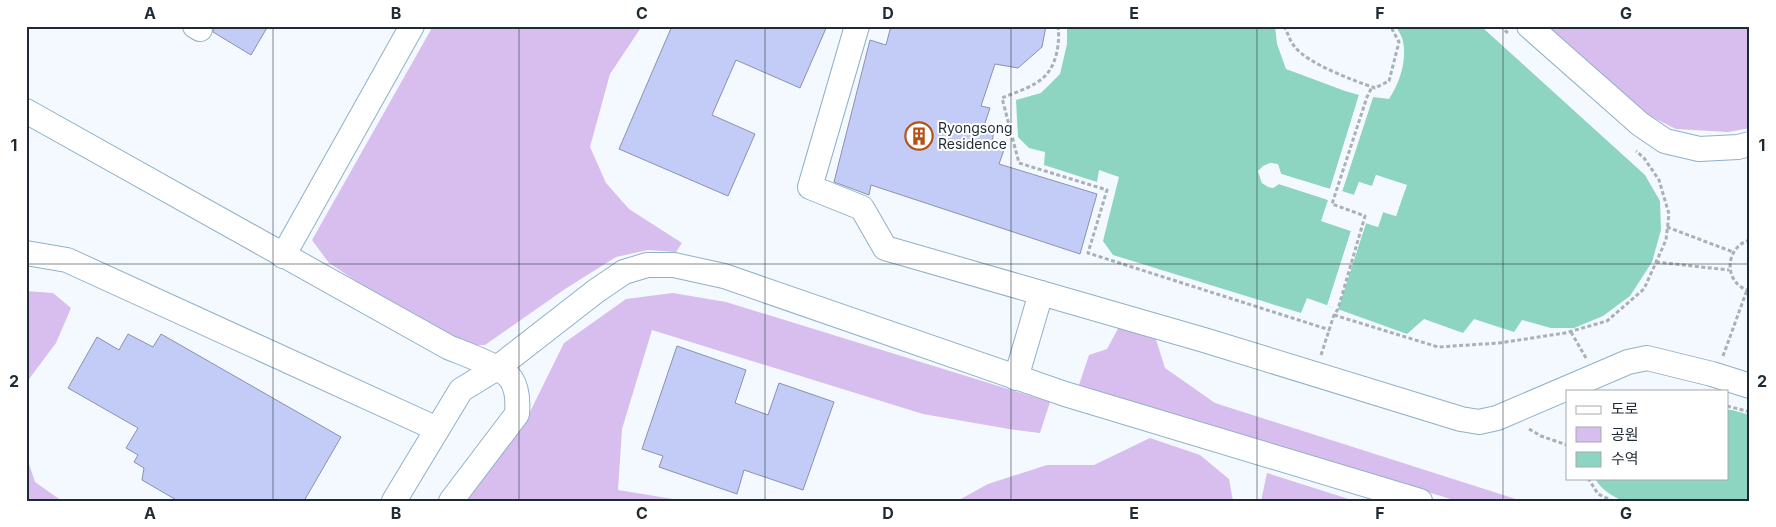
<svg xmlns="http://www.w3.org/2000/svg" width="1776" height="527" font-family="Inter,'Noto Sans KR',sans-serif">
<style>
.green{fill:#d7beef}
.water{fill:#8dd4c1}
.pier{fill:#f3f9fe}
.building{fill:#c2ccf7;stroke:#8a91b1}
.lines{fill:none;stroke-linecap:round;stroke-linejoin:round}
.minor-casing{stroke:#91b0c8;stroke-width:26}
.path{stroke:#a9b1b7;stroke-width:3;stroke-dasharray:4 2.5;stroke-linecap:butt}
.minor{stroke:#fff;stroke-width:24}
.grid{fill:none;stroke:#1f2b34;stroke-width:1;stroke-opacity:0.55}
.labels{text-anchor:middle;stroke-width:4;stroke-linejoin:round;paint-order:stroke}
.poi-label{font-size:14px;fill:#1f2b34;stroke:#fff;text-anchor:start}
.neatline{fill:none;stroke:#1f2b34;stroke-width:2}
.grid-label{font-size:16px;text-anchor:middle;font-weight:bold;fill:#1f2b34}
</style>
<rect width="100%" height="100%" fill="#f3f9fe"/>
<g class="green">
<polygon points="433,26 642,26 610,74 590,147 606,183 629,209 682,243 676,252 648,250 616,257 565,289 485,345 453,345 329,263 312,240"/>
<polygon points="1541,26 1750,26 1750,128 1728,132 1676,129 1636,109"/>
<polygon points="26,291 53,293 71,308 56,343 29,379 26,388"/>
<polygon points="673,293 726,302 1050,402 1040,433 1009,429 923,414 652,330 622,429 618,490 685,501 463,501 523,426 564,343 626,299"/>
<polygon points="1120,325 1154,333 1165,368 1215,403 1522,501 1457,501 1079,385 1089,355 1107,349"/>
<polygon points="1150,438 1200,455 1229,479 1233,501 957,501 988,484 1047,465 1094,465"/>
<polygon points="26,455 35,482 62,501 26,501"/>
<polygon points="1267,473 1355,501 1261,501"/>
</g>
<g class="water">
<path d="M1067,26H1275L1277,44L1286,69L1345,91L1359,95L1330,189L1281,174L1278,164L1270,163L1258,171L1262,183L1273,188L1279,184L1329,200L1322,221L1351,231L1327,306L1338,309L1366,223L1378,227L1383,212L1396,216L1406,185L1376,175L1372,187L1359,182L1354,195L1342,192L1373,97L1389,99C1400,82 1407,61 1403,41C1402,36 1398,31 1396,26H1471L1484,29L1645,175L1660,201L1661,230L1652,262L1630,296L1603,316L1574,328H1551L1522,320L1514,332L1474,319L1463,333L1424,319L1407,334L1307,298L1301,313L1113,255L1103,241L1119,177L1099,170L1097,182L1044,165L1045,152L1029,148L1018,137L1016,100L1041,93L1060,74L1067,44Z"/>
<path d="M1727,410H1732L1750,415V501H1623C1612,496 1600,489 1595,478H1727Z"/>
</g>
<polygon class="pier" points="1359,95 1362,96 1332,191 1280,176 1277,167 1270,165 1261,172 1264,182 1269,185 1272,185 1279,181 1330,198 1331,200 1325,220 1354,230 1330,304 1336,306 1364,222 1366,221 1377,224 1383,209 1395,213 1403,186 1377,178 1373,189 1360,185 1355,198 1339,192 1370,97 1373,97 1342,191 1354,195 1359,182 1372,186 1376,175 1407,185 1396,216 1383,212 1378,227 1366,223 1338,309 1327,306 1351,231 1321,221 1328,200 1279,184 1273,188 1268,187 1262,183 1258,171 1263,166 1270,163 1278,165 1281,174 1330,189"/>
<g class="building">
<polygon points="213,26 268,26 251,55 213,32"/>
<polygon points="672,26 827,26 800,88 736,60 712,115 755,134 728,196 619,149"/>
<polygon points="891,26 1046,26 1042,47 1018,68 995,64 981,106 990,108 984,126 994,129 992,144 1005,147 999,164 1097,194 1080,254 871,185 869,195 834,182 870,40 886,45"/>
<polygon points="128,334 153,347 161,334 341,437 304,501 178,501 142,480 144,468 134,462 138,455 126,448 138,428 68,388 97,337 119,350"/>
<polygon points="677,346 746,370 735,403 768,415 779,383 834,402 803,490 744,470 737,494 659,467 663,456 642,449"/>
</g>
<g class="lines">
<g class="minor-casing">
<g id="minor">
<polyline points="195,26 200,29"/>
<polyline points="857,26 810,187 862,208 885,248 1041,293 1016,378"/>
<polyline points="1529,26 1640,124 1665,141 1699,149 1738,147 1750,144"/>
<path d="M26,111L448,347C462,353 503,367 511,379C518,389 518,402 517,414L451,501"/>
<polyline points="26,253 67,260 437,429"/>
<polyline points="283,256 412,26"/>
<polyline points="1041,293 1204,340 1461,419 1479,422 1497,418 1628,362 1647,358 1712,374 1750,386"/>
<polyline points="394,501 461,390 497,368 596,291 624,272 647,265 674,265 724,276 1065,394 1420,501"/>
</g>
</g>
<g class="path">
<path d="M1058,26C1060,42 1057,64 1045,76C1034,87 1016,92 1002,98L1019,163L1107,190L1088,253L1330,330"/>
<path d="M1284,26C1288,33 1290,42 1295,47C1308,64 1355,81 1375,88L1389,81L1399,42L1392,29L1384,26"/>
<polyline points="1500,26 1508,33"/>
<polyline points="1667,227 1733,252"/>
<path d="M1750,240C1724,247 1723,284 1750,291"/>
<polyline points="1656,262 1729,270"/>
<polyline points="1334,315 1438,347 1499,343 1565,333 1607,321 1644,289 1666,240 1669,214 1659,180 1644,158 1636,151"/>
<polyline points="1571,332 1586,358"/>
<polyline points="1321,355 1334,315 1338,309 1365,216 1332,204 1367,97 1372,87"/>
<polyline points="1723,356 1747,290"/>
<polyline points="1727,406 1750,412"/>
<polyline points="1529,429 1541,436 1567,445"/>
<polyline points="1588,478 1598,494 1613,501"/>
</g>
<use href="#minor" class="minor"/>
</g>
<path class="grid" d="M273,26V501M519,26V501M765,26V501M1011,26V501M1257,26V501M1503,26V501M26,264H1750"/>
<defs>
<g id="building-ring" transform="scale(1.4375)"><circle r="9.5" fill="#fff" stroke="#b55316" stroke-width="1.5"/><path d="M-4-6H4V6H1V3H-1V6H-4ZM-2.5-4.3h1.7v1.8h-1.7ZM.8-4.3h1.7v1.8H.8ZM-2.5-1h1.7V.8h-1.7ZM.8-1h1.7V.8H.8Z" fill="#b55316"/></g>
</defs>
<g fill-rule="evenodd">
<use href="#building-ring" x="919" y="136"/>
</g>
<g class="labels">
<g class="poi-label">
<text x="938" y="133">Ryongsong<tspan x="938" dy="16">Residence</tspan></text>
</g>
</g>
<rect width="1776" height="527" fill="none" stroke="#ffffff" stroke-width="55"/>
<rect x="1566" y="390" width="162" height="90" fill="#ffffff" stroke="#a5aaae"/>
<rect x="1576" y="406" width="25" height="8" fill="#ffffff" stroke="#a5aaae"/>
<text x="1611" y="414" font-size="15" fill="#1f2b34">도로</text>
<rect x="1576" y="427" width="25" height="15" fill="#d7beef" stroke="#a5aaae"/>
<text x="1611" y="440" font-size="15" fill="#1f2b34">공원</text>
<rect x="1576" y="452" width="25" height="15" fill="#8dd4c1" stroke="#a5aaae"/>
<text x="1611" y="464" font-size="15" fill="#1f2b34">수역</text>
<rect x="28" y="28" width="1720" height="472" class="neatline"/>
<g class="grid-label">
<text x="150" y="19">A</text>
<text x="396" y="19">B</text>
<text x="642" y="19">C</text>
<text x="888" y="19">D</text>
<text x="1134" y="19">E</text>
<text x="1380" y="19">F</text>
<text x="1626" y="19">G</text>
<text x="14" y="151">1</text>
<text x="1762" y="151">1</text>
<text x="14" y="387">2</text>
<text x="1762" y="387">2</text>
<text x="150" y="519">A</text>
<text x="396" y="519">B</text>
<text x="642" y="519">C</text>
<text x="888" y="519">D</text>
<text x="1134" y="519">E</text>
<text x="1380" y="519">F</text>
<text x="1626" y="519">G</text>
</g>
</svg>
